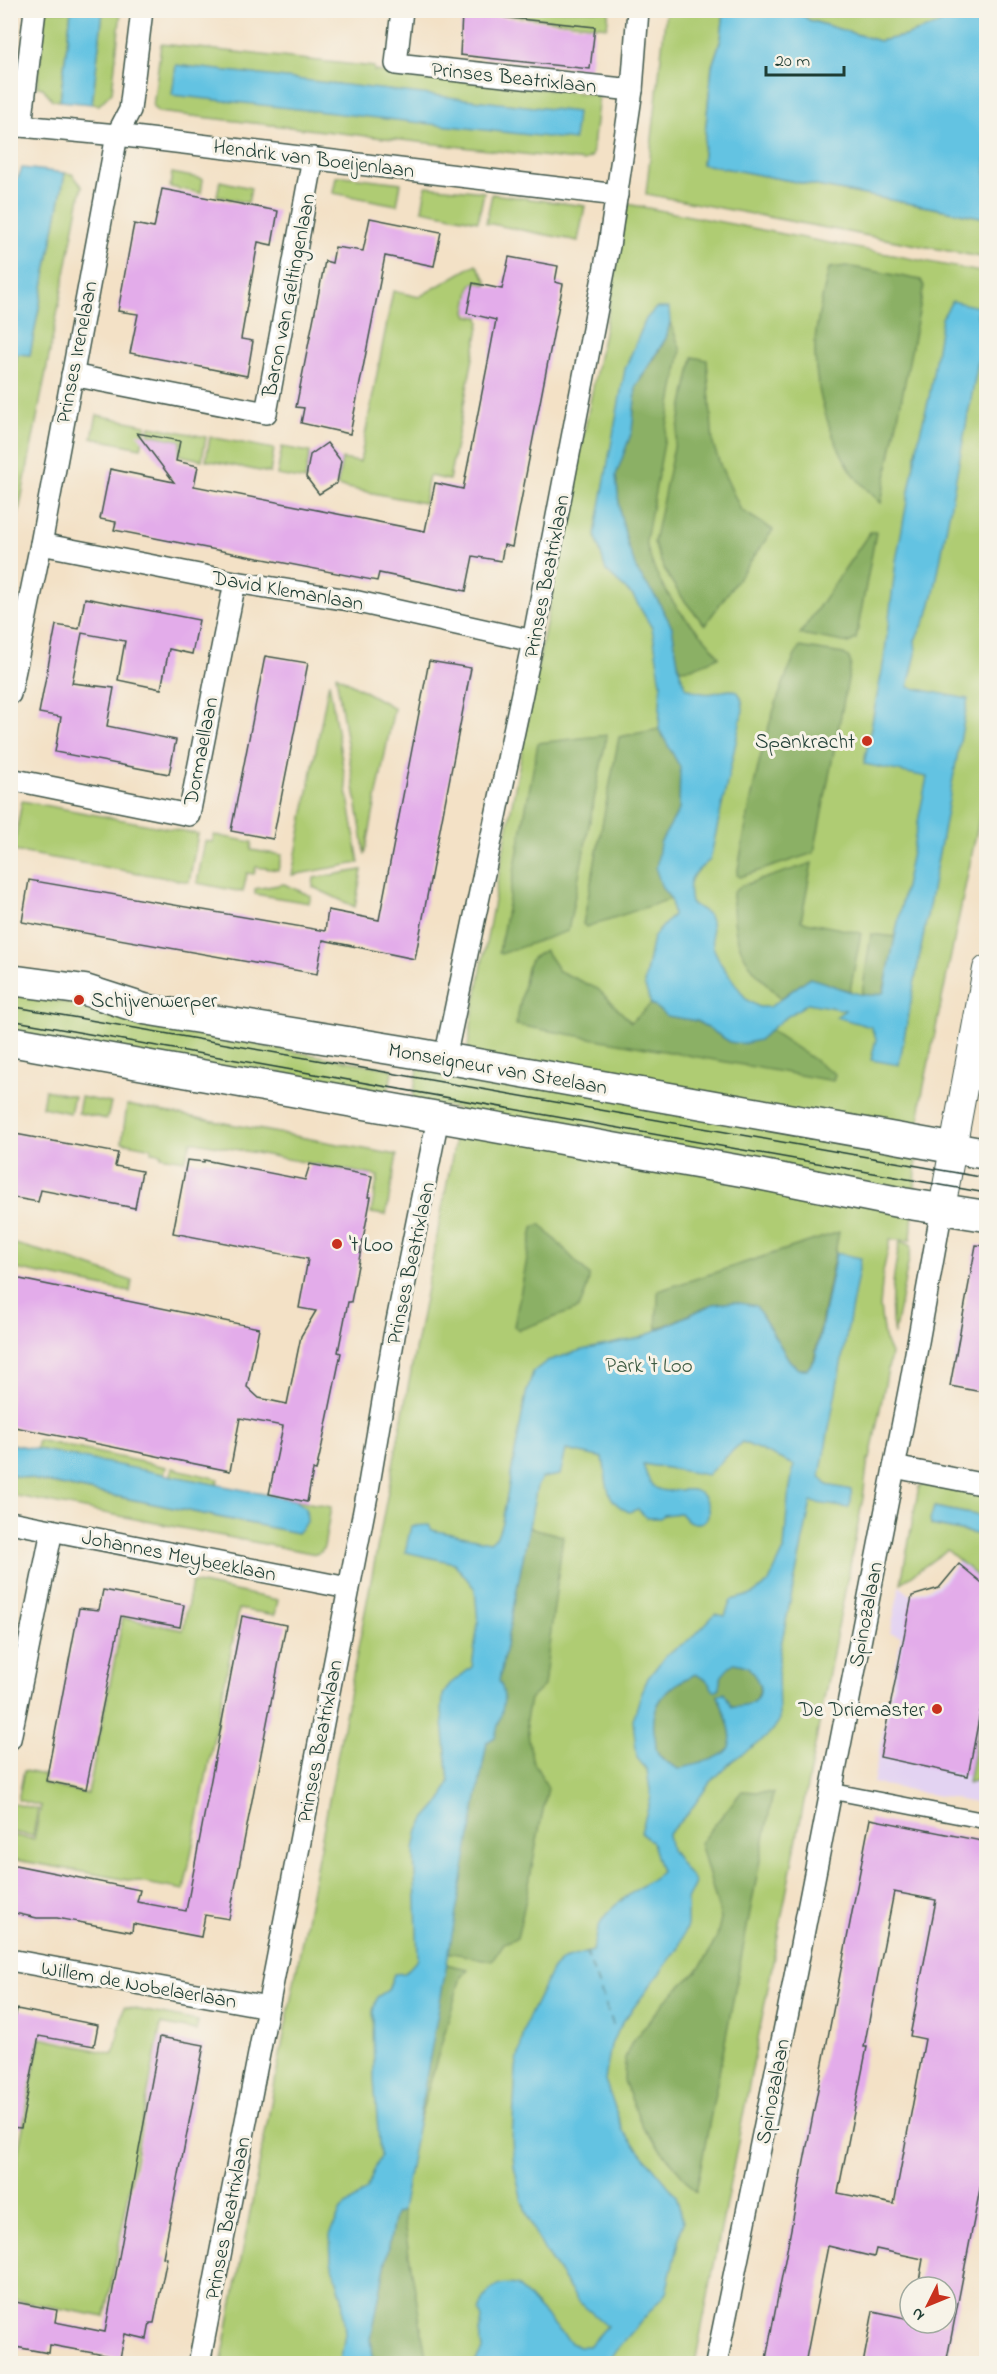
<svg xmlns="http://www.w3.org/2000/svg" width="997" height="2374" font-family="'Indie Flower',sans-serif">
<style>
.built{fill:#e3d3f2}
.green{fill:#afcc73;stroke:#678454;stroke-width:1.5}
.forest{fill:#8bb065;stroke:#55764c;stroke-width:1.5}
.water{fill:#64c3e2;stroke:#42808b;stroke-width:1.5;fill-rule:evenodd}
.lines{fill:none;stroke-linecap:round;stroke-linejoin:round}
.stream{stroke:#64c3e2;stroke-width:8}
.ferry{stroke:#305e60;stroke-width:1.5;stroke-dasharray:8 6;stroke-linecap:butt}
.building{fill:#e3acea;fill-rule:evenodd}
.pedestrian-casing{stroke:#3f564a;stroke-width:18}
.minor-casing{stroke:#3f564a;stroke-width:24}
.tertiary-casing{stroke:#3f564a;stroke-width:28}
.secondary-casing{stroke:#3f564a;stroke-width:33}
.pedestrian{stroke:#fff;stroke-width:15}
.minor{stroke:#fff;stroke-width:21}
.tertiary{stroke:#fff;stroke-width:26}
.secondary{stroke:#fff;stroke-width:30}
.tram{stroke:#1f3d34;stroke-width:1.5}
.poi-dot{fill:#c8321e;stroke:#f7f3e8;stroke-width:2}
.labels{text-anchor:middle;stroke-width:6;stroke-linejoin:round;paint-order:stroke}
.street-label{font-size:21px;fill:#1f3d34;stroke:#f7f3e8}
.poi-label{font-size:21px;fill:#1f3d34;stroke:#f7f3e8;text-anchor:end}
.park-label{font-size:21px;fill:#3c5a41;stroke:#f7f3e8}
</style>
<rect width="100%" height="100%" fill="#f7f3e8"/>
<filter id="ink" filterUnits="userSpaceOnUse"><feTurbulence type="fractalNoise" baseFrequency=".0167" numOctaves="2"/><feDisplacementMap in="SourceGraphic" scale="12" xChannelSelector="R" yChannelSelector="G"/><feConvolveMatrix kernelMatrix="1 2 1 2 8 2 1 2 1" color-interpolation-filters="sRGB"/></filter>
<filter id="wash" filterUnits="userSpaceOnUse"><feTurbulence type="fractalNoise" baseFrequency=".008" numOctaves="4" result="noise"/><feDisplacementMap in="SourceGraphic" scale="24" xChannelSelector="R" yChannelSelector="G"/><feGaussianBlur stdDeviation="1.35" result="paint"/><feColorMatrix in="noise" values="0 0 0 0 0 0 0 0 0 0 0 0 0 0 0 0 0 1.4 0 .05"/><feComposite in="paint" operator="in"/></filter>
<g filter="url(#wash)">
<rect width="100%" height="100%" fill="#f3e1c6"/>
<polygon class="built" points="959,1560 986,1584 986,1805 873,1783 901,1636 890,1633 900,1586 910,1595 938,1585"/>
<g class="green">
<polygon points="986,10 986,20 953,16 937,25 905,36 879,41 809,20 797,11"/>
<polygon points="46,11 71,11 60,101 52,100 43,88 37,87"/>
<polygon points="103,11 121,11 112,92 99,105 92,104"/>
<polygon points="473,11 609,10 609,11 607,27"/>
<polygon points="666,11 724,11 721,39 712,66 702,164 986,218 986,258 646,194"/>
<polygon points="161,44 374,67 374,71 599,95 592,156 584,161 158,112 153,107"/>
<polygon points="65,173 72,174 82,186 11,552 11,386 17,353 30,355"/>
<polygon points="172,173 203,179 201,193 170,187"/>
<polygon points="343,176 401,183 397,205 333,193 336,177"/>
<polygon points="220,181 251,188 248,203 217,196"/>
<polygon points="426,186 484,192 478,221 422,210"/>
<polygon points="492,194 585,206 578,241 486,223"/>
<polygon points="627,204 986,273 986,786 921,1100 911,1240 890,1240 883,1272 880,1307 884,1338 891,1354 870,1459 868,1459 863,1498 695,2363 221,2364 453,1152 459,1109 412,1101 418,1068 464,1076 472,1018 541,649 612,292"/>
<polygon points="476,264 487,281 487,285 476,282 471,285 466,312 468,316 479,317 480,322 449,480 429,476 424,503 337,486 342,459 360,462 393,291 419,297"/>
<polygon points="97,415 146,425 141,448 92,438"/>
<polygon points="150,426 206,437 202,460 179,455 181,441 148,434"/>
<polygon points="210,437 274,449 270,473 206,460"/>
<polygon points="282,447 310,452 305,480 277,475"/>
<polygon points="336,675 394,708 365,855"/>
<polygon points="329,682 359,863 292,875"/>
<polygon points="22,801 198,834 189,882 13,851"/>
<polygon points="214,835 252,842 251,850 282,855 278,870 256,867 254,874 247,873 243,892 197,883 205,841 213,842"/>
<polygon points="362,870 355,907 313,887 314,878"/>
<polygon points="284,884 311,896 309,903 255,894 255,889"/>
<polygon points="10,993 258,1036 258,1045 393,1069 388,1092 253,1068 251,1077 11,1034"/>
<polygon points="45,1090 74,1096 70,1113 42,1107"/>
<polygon points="81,1097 111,1103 107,1119 78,1113"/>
<polygon points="127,1105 397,1155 386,1215 371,1213 378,1176 191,1141 185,1160 161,1156 161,1153 151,1152 152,1148 122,1142"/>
<path d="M900,1241L910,1245L911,1249L894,1335C888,1304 894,1272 900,1241Z"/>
<polygon points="11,1243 63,1257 132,1281 130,1292 11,1268"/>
<polygon points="38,1440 166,1467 164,1475 36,1449"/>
<polygon points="172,1468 219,1479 217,1485 171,1476"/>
<polygon points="10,1475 297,1533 306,1508 294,1500 331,1507 324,1547 321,1552 316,1554 11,1495"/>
<polygon points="926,1484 986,1496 986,1517 934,1507 931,1525 986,1536 986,1584 947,1550 901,1583 919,1486"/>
<polygon points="192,1582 278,1600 275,1615 239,1609 184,1890 11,1859 11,1835 34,1839 41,1806 18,1800 24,1771 44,1775 43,1784 88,1794 123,1618 183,1630"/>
<polygon points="982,1708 986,1712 986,1773 981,1779 968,1783"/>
<polygon points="10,1803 38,1809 33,1836 11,1832"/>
<polygon points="124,2007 198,2021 196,2031 161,2024 105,2317 11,2299 11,2189 40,2038 114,2054"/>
</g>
<g class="forest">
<path d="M847,266L921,280L924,286L881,503C874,496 865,488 858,480C830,444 813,386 815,341C817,316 824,291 829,268Z"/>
<path d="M670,322L681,350L646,541C650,565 664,590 679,610C692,627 708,638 719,657L692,668L679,669L672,627L657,599L637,571L628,546L620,513L616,475L632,431L636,386L658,353L666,338Z"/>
<path d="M693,357L707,360L713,444L721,467L741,510L773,530L705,625C684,602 662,574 654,542Z"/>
<polygon points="870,532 876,532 856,639 849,643 800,634"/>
<path d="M799,647L844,654L849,658L851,664L814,853L740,877L737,875C751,796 764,719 799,647Z"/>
<polygon points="659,729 680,767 679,810 660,843 662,888 671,899 586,927 583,924 619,737"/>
<polygon points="607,735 568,931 501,954 499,952 538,743"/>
<path d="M812,863L801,921L861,933L850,991L809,978L781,998C743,962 732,947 733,893L741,886Z"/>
<polygon points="871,934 896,937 883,993 875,997 862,994"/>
<polygon points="545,950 559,971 598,989 631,1022 651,1004 667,1016 697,1021 730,1042 759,1040 770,1030 835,1074 833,1081 516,1025 527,968 532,958"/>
<path d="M540,1224L589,1275C590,1282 582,1303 578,1309L519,1330L514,1326L533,1228Z"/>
<path d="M839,1232L814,1360L807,1369H798L789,1360L756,1306L713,1304L657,1329C655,1316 659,1305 658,1291Z"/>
<path d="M529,1527L563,1536L544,1686L530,1699L526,1720L532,1759L548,1788C536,1838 530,1888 517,1938L504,1943L492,1961L447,1952L487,1742L495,1737L499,1681Z"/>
<path d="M734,1663C738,1664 745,1665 748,1667C769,1680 759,1714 734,1707C728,1705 722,1699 718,1696C741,1753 736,1754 679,1769C672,1765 660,1759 657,1751C655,1748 656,1742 655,1737C648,1705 668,1685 696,1674L707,1681L719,1683L725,1669Z"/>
<polygon points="742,1791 773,1793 696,2192 643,2128 624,2081 625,2058 632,2042 666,2000 696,1972 708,1955 717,1936 721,1918 700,1843"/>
<polygon points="445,1964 468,1969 461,1977 414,2138"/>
<polygon points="402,2211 427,2363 378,2363 373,2356 371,2339 395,2214"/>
</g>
<g class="water">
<polygon points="71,11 103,11 92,104 60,101"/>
<polygon points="724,11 797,11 809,20 879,41 905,36 937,25 953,16 986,20 986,41 982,41 978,66 986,71 986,218 702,164 712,66 721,39"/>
<polygon points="176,65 577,112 574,140 172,95"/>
<polygon points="22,168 65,173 30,355 17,354 11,386 10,198"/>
<path d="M952,301L978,307L977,313L983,336L935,588L928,615L915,640L916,654L908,687L968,699L899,1065L871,1060L876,1039L871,1027L836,1017L845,1010L808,1003L782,1020L759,1040L742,1044L730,1042L697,1021L667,1016L651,1004L644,984L653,937L673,915L671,899L662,888L656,870L660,843L679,810L680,767L659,729L661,683L652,628L633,596L606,571L595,534L625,369L646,319L656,308H669L670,322L666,338L636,386L632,431L616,475L620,513L628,546L637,571L657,599L672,627L679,669L685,687C694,691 703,695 713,693C732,689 742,685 743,710L710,860C692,875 686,878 691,903L708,914L711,921L713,947L721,964L747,1000L759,1007H770L809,978C830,982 864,1003 884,992L927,777L864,764L884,660L896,561L919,437L929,398L942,318Z"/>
<path d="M836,1253L861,1258L820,1476L827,1485L851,1490C852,1497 852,1503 848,1508L811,1502L780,1650L778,1667L779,1721L773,1730L765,1738L732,1761L709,1784L690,1811L668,1834L671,1850L695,1883L687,1900V1925L678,1949L622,2023L611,2045L605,2080L623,2131L676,2195L683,2222L666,2293L605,2363H475L482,2350L480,2332L482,2319L479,2312C485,2291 493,2281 517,2285L571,2343L579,2346H589L607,2326L577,2300L546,2253L533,2229L522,2201L514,2166L512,2141L516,2067L526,2023L553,1968L563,1959L592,1951C597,1942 596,1933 600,1924C607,1906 645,1885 661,1872L652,1843L641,1832L651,1797L647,1770L637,1758L633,1720L641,1694L648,1678L666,1655L693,1637L715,1614L725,1616L731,1600L751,1595L768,1584L774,1571L784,1550L788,1498L794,1465L742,1442L707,1475L643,1464C645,1471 648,1481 653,1486C670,1500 698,1476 707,1504C714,1526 691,1529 680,1513L664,1515L660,1518H647L638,1509L629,1512C603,1500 608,1483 603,1458L566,1450L560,1475L542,1478L537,1486L499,1681C510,1697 499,1719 495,1737L487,1742L402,2211L395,2214L371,2339L373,2356L378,2363H340L345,2334L342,2297L331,2261L330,2235L341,2210L366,2190L380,2156L374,2079L373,2011L377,1997L388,1990L394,1974L405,1973L418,1959L414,1850L417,1834L426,1818L442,1800L449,1782L442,1712L443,1695L450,1684L472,1667L478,1623L475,1589L454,1563L405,1552L411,1526L429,1525L432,1530L490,1542L497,1536L502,1522L526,1394L533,1372L547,1361L582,1350L640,1338L713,1304L734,1302L756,1306L789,1360L798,1369H807L815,1360ZM734,1663C738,1664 745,1665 748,1667C749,1668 754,1674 754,1675C769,1696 753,1708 732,1707L724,1692L718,1696C741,1752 736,1754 679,1769C672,1765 660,1760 657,1751C655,1748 656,1742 655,1737C648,1705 667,1685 696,1674L707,1681L714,1691L719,1689C719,1678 725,1669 734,1663Z"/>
<polygon points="11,1444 294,1500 306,1508 307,1522 297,1533 11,1475"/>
<polygon points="934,1507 986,1517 986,1536 931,1525 930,1520"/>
</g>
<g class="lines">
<polyline class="stream" points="10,180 16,182"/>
<polyline class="ferry" points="586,1952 615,2030"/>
</g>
<g id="blocks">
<g class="building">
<polygon points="462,13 595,27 590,69 460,55"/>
<polygon points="162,189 278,211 272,245 258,242 241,339 253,341 247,376 130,353 138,314 118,311 132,234 134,224 154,228"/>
<polygon points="370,218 441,232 434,266 385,256 350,434 301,423 304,408 296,407 325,261 332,263 335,247 363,251"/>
<polygon points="509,257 558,266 555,282 563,284 512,547 504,545 501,561 473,556 466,591 379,573 377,581 160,539 114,530 116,522 100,519 110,469 174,482 137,433 180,441 176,461 198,466 194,486 425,531 435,483 463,489 489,357 496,320 467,313 473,283 502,289"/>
<polygon points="327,443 341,461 337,483 319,494 306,477 310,455"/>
<polygon points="85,598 199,620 192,654 169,649 161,689 118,680 125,641 82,633 72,683 114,688 107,726 176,740 169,774 55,752 61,717 39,713 56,625 79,629"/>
<polygon points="265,656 308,663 273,839 231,831"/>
<polygon points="429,661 471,668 415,959 323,940 317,974 22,922 29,880 325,931 328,910 379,920"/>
<polygon points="10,1133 118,1153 115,1166 142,1171 135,1208 41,1190 38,1202 10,1197"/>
<polygon points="187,1160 204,1162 204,1160 305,1180 310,1164 372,1176 368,1197 371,1197 351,1302 348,1302 338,1352 341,1353 322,1445 316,1471 313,1470 307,1502 269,1494 283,1426 240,1418 230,1471 10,1426 10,1277 259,1328 247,1387 259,1398 287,1404 301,1336 316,1311 299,1308 308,1259 173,1233"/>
<polygon points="976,1245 987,1246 987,1393 950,1386"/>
<polygon points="959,1564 987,1587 987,1677 968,1776 880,1757 912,1596 939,1588"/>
<polygon points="103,1590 184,1605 180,1627 121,1616 86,1789 46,1781 79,1608 99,1610"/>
<polygon points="242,1616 286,1625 229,1919 205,1915 201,1937 133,1924 132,1932 57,1918 37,1918 10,1912 10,1864 140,1890 137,1902 186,1911"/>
<path d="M870,1819L987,1842V2155L979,2194L946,2364H863L873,2311L910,2319V2323H946V2287H918L923,2259L876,2249L874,2257L828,2246L805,2364H765ZM894,1892L936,1900L910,2036L925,2039L894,2204L838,2193L867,2047H864Z"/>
<polygon points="17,2009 98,2025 94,2046 39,2036 21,2128 10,2127 10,2029 13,2029"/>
<polygon points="160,2037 204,2045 163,2257 167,2258 154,2323 150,2323 147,2339 125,2334 120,2358 50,2345 49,2353 10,2346 10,2301 57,2310 55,2322 105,2332"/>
</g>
</g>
</g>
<g filter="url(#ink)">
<use href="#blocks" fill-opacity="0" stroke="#3f564a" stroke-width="1.5"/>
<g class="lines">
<g class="pedestrian-casing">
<polyline id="pedestrian" points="831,1791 986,1821"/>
</g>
<g class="minor-casing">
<g id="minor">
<polyline points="402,10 396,64 632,90"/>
<polyline points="10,125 117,135 617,195"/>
<polyline points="21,126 35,10"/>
<polyline points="72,375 266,413 313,158"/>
<polyline points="41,544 235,582 349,600 533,641"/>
<polyline points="10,694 41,544 117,135 130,110 142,10"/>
<polyline points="10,779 189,815 235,582"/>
<polyline points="445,1058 533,641 609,246 632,90 638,10"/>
<polyline points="894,1467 986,1485"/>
<polyline points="10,1522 348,1588"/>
<polyline points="10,1739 52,1530"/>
<polyline points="10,1960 268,2007"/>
<polyline points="199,2364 368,1490 394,1336 438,1118"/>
<polyline points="716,2364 788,2012 911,1381 942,1208"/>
</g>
</g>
<g class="tertiary-casing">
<polyline id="tertiary" points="942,1208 986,969"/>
</g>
<g class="secondary-casing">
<g id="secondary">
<polyline points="10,980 85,990 144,1009 415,1053 986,1154"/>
<polyline points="10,1041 753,1173 903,1203 986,1216"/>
</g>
</g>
<use href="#pedestrian" class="pedestrian"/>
<use href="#minor" class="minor"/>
<use href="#tertiary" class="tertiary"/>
<use href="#secondary" class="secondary"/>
<g class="tram">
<polyline points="10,1006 986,1178"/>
<polyline points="10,1020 986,1193"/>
</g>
</g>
</g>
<g class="poi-dot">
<circle cx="867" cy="741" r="6"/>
<circle cx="79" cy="1000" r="6"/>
<circle cx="337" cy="1244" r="6"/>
<circle cx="937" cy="1709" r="6"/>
</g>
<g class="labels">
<g class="street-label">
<text transform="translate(514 77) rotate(6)" y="7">Prinses Beatrixlaan</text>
<text transform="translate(314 158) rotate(7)" y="7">Hendrik van Boeijenlaan</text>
<text transform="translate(288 295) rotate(-79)" y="7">Baron van Geltingenlaan</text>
<text transform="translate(76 352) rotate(-79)" y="7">Prinses Irenelaan</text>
<text transform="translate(546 576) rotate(-79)" y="7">Prinses Beatrixlaan</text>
<text transform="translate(288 590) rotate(10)" y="7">David Klemanlaan</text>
<text transform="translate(200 751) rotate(-79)" y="7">Dormaellaan</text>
<text transform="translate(498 1068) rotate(10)" y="7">Monseigneur van Steelaan</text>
<text transform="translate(410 1263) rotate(-78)" y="7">Prinses Beatrixlaan</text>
<text transform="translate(179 1555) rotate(11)" y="7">Johannes Meybeeklaan</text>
<text transform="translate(865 1614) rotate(-79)" y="7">Spinozalaan</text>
<text transform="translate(319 1741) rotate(-79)" y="7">Prinses Beatrixlaan</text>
<text transform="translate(139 1984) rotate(10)" y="7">Willem de Nobelaerlaan</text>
<text transform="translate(772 2091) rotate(-79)" y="7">Spinozalaan</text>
<text transform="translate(227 2218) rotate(-79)" y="7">Prinses Beatrixlaan</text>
</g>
<g class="poi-label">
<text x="855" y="748">Spankracht</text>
<text x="91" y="1007" text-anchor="start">Schijvenwerper</text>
<text x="349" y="1251" text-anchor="start">'t Loo</text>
<text x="925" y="1716">De Driemaster</text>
</g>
<g class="park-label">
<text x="649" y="1372">Park 't Loo</text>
</g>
</g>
<rect width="997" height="2374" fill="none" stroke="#f7f3e8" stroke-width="36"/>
<g transform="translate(928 2305) rotate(227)"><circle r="28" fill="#f7f3e8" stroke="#a1aaa0" stroke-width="1.5"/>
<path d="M0-4.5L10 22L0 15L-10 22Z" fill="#c8321e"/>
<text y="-9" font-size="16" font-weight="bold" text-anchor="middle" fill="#1f3d34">N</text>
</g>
<path d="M766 66v9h78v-9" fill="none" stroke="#1f3d34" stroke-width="3"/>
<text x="775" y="66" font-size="18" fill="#1f3d34" stroke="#f7f3e8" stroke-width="4.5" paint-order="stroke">20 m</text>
</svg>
